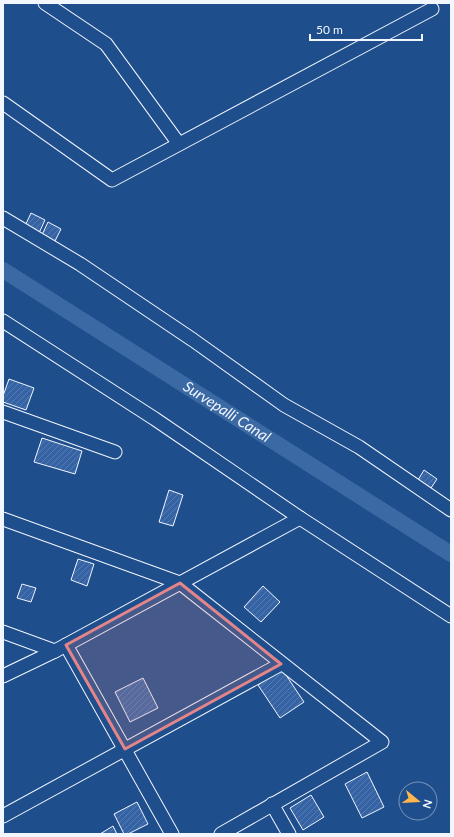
<svg xmlns="http://www.w3.org/2000/svg" width="454" height="837" font-family="Lato,sans-serif">
<style>
.lines{fill:none;stroke-linecap:round;stroke-linejoin:round}
.canal{stroke:#3b69a3;stroke-width:16}
.building{fill:url(#building-hatch);stroke:#f2f6ff}
.minor-casing{stroke:#f2f6ff;stroke-width:15}
.minor{stroke:#1f4e8c;stroke-width:13}
.marked{fill:#e38589;fill-opacity:0.2;stroke:#e38589;stroke-width:3;stroke-linejoin:round}
.labels{text-anchor:middle;stroke-width:3;stroke-linejoin:round;paint-order:stroke}
.water-label{font-size:15px;font-style:italic;fill:#f2f6ff;stroke:#1f4e8c}
</style>
<defs>
<pattern id="building-hatch" width="6" height="6" patternUnits="userSpaceOnUse"><rect width="6" height="6" fill="#3563a3"/><path d="M-1 1l2-2M0 6l6-6M5 7l2-2" fill="none" stroke="#537ab1"/></pattern>
</defs>
<rect width="100%" height="100%" fill="#1f4e8c"/>
<g class="lines">
<path class="canal" id="s1" d="M3,270L451,554"/>
</g>
<g class="building">
<polygon points="31,213 45,220 39,233 25,226"/>
<polygon points="48,222 61,229 54,243 41,237"/>
<polygon points="9,379 34,388 26,410 3,402 3,396"/>
<polygon points="42,438 82,451 75,474 34,462"/>
<polygon points="424,470 437,479 431,488 418,480"/>
<polygon points="169,490 183,495 173,526 159,522"/>
<polygon points="78,559 94,564 87,586 71,580"/>
<polygon points="22,584 36,588 31,602 17,598"/>
<polygon points="263,586 280,602 261,622 244,607"/>
<polygon points="282,669 304,702 280,718 258,685"/>
<polygon points="143,678 158,708 130,722 115,692"/>
<polygon points="367,772 384,807 362,818 345,784"/>
<polygon points="311,795 324,817 303,830 290,808"/>
<polygon points="137,802 148,824 128,834 124,834 114,814"/>
<polygon points="113,826 117,834 100,834"/>
</g>
<g class="lines">
<g class="minor-casing">
<g id="minor">
<polyline points="45,3 106,44 179,144"/>
<polyline points="3,103 112,180 432,9"/>
<polyline points="3,218 80,264 193,340 284,405 359,447 451,510"/>
<polyline points="3,321 155,419 300,518 451,616"/>
<polyline points="3,412 115,452"/>
<polyline points="3,519 180,583 382,742 221,834"/>
<polyline points="3,632 55,651"/>
<polyline points="66,645 172,834"/>
<polyline points="3,676 55,651 300,518"/>
<polyline points="272,804 289,834"/>
<polyline points="3,816 281,664"/>
</g>
</g>
<use href="#minor" class="minor"/>
</g>
<path class="marked" d="M180,583L281,664L125,749L66,645Z"/>
<g class="labels">
<g class="water-label">
<text dy="5" stroke="none"><textPath href="#s1" startOffset="265">Survepalli Canal</textPath></text>
</g>
</g>
<rect width="454" height="837" fill="none" stroke="#f2f6ff" stroke-width="8"/>
<g transform="translate(418 801) rotate(108)"><circle r="19" fill="#1f4e8c" stroke="#7391ba"/>
<path d="M0-3L7 15L0 10L-7 15Z" fill="#ffb74d"/>
<text y="-6" font-size="11" font-weight="bold" text-anchor="middle" fill="#f2f6ff">N</text>
</g>
<path d="M310 34v6h112v-6" fill="none" stroke="#f2f6ff" stroke-width="2"/>
<text x="316" y="34" font-size="12" fill="#f2f6ff" stroke="#1f4e8c" stroke-width="3" paint-order="stroke">50 m</text>
</svg>
